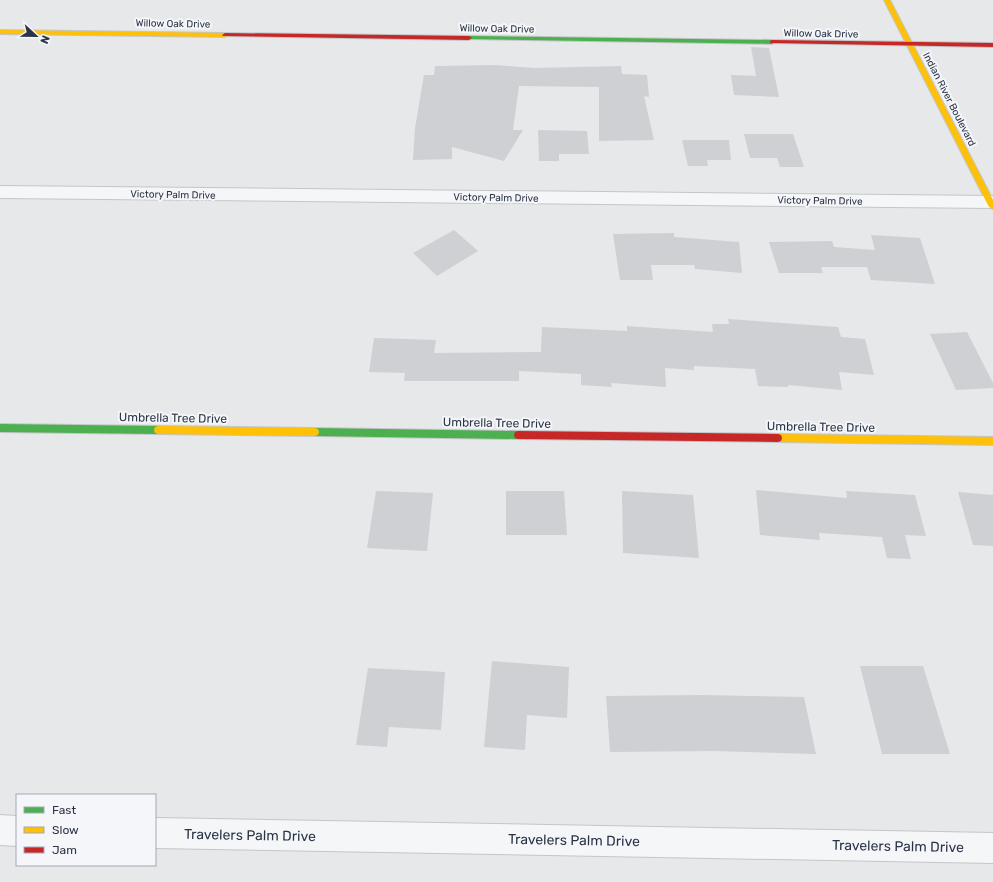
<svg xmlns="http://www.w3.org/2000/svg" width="993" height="882" font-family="Rubik,sans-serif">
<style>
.building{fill:#ced0d3}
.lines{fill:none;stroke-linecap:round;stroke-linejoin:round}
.street-casing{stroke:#c4c6c8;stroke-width:2}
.fast-casing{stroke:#c4c6c8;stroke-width:2}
.slow-casing{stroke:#c4c6c8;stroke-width:2}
.jam-casing{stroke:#c4c6c8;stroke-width:2}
.street{fill:#f5f6f7;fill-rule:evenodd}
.fast{fill:#4caf50;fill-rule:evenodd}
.slow{fill:#ffc107;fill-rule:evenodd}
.jam{fill:#c62828;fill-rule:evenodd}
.labels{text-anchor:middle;stroke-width:4;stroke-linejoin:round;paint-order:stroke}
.far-street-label{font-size:10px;fill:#2b3445;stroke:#f4f6f9}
.street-label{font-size:12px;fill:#2b3445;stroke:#f4f6f9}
.near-street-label{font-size:14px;fill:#2b3445;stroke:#f4f6f9}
</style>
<rect width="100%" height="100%" fill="#e6e8ea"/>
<g class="building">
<polygon points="751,47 769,48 779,97 734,95 731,75 756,76"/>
<polygon points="495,65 534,68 621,66 622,74 647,75 649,97 644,96 654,140 599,141 599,87 519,86 513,130 523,130 504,161 452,147 452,159 413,160 415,128 424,75 434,75 435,66"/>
<polygon points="538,130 587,131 589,154 559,154 559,161 539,161"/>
<polygon points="744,134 793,134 804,167 780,167 777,158 750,158"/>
<polygon points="682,140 729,140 731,160 707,160 708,166 688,166"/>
<polygon points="454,230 478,251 437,276 413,253"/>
<polygon points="674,233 674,237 739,242 742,273 695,269 694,265 651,265 653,280 620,280 613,234"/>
<polygon points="871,235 920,238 935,284 871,280 867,267 821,267 823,273 779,273 769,242 832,241 834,247 875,250"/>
<polygon points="728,319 838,327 841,337 865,339 874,375 839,372 842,390 788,385 788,387 758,386 755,369 694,366 694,370 665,368 666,387 611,383 612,387 581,385 581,374 519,371 519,381 404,381 405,373 369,372 374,338 436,340 434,353 541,352 542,327 627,331 627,326 713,332 712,324 729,324"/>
<polygon points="967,332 993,383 993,388 956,390 930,334"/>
<polygon points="756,490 847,498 846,491 915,495 926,536 905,535 911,559 887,558 882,537 819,533 820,540 760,535"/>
<polygon points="376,491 433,493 427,551 367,548"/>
<polygon points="506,491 564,491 567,535 506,535"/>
<polygon points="622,491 693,495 699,558 623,553"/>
<polygon points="958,492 993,495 993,546 973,545"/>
<polygon points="492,661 569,667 567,718 527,715 525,750 484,747"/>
<polygon points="860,666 923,666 950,754 882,754"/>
<polygon points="368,668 445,672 441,730 389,727 387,747 356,745"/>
<polygon points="703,695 804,697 816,754 713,751 610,752 606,696"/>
</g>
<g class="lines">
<g class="street-casing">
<g id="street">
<polygon points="0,186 993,196 993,208 0,198"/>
<polygon points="0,815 17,816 17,846 0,845"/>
<polygon points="155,818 993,833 993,863 155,848"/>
</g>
</g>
<g class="fast-casing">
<g id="fast">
<polygon points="469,36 772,40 775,42 772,44 467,39 466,38"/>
<polygon points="0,424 158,426 161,427 162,430 161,433 158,434 0,432"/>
<polygon points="315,428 518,431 521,432 522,435 521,438 518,439 315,436 312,435 311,432 312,429"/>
</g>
</g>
<g class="slow-casing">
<g id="slow">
<polygon points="884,0 890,0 993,200 993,209 989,207"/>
<polygon points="0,30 225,33 228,35 225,37 0,34"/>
<polygon points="158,426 315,428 318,429 319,432 318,435 315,436 158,434 155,433 154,430 155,427"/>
<polygon points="778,434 993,437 993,445 778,442 775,441 774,438 775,435"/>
</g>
</g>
<g class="jam-casing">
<g id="jam">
<polygon points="225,33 469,36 472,38 469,40 223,36 222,35"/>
<polygon points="772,40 993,43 993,47 770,43 770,41"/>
<polygon points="518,431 778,434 781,435 782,438 781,441 778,442 518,439 515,438 514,435 515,432"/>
</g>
</g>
<use href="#street" class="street"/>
<use href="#fast" class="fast"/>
<use href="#slow" class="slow"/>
<use href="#jam" class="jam"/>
</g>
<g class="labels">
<g class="far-street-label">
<text transform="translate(173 23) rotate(1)" y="4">Willow Oak Drive</text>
<text transform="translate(497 28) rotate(1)" y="4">Willow Oak Drive</text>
<text transform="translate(821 33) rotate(1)" y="4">Willow Oak Drive</text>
<text transform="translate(950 99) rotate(63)" y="4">Indian River Boulevard</text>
<text transform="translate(173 194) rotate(1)" y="4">Victory Palm Drive</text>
<text transform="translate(496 197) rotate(1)" y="4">Victory Palm Drive</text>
<text transform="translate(820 200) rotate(1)" y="4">Victory Palm Drive</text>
</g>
<g class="street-label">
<text transform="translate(173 418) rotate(1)" y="4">Umbrella Tree Drive</text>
<text transform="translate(497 423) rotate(1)" y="4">Umbrella Tree Drive</text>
<text transform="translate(821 427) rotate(1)" y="4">Umbrella Tree Drive</text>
</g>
<g class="near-street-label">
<text transform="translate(250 835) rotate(1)" y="5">Travelers Palm Drive</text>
<text transform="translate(574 840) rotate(1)" y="5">Travelers Palm Drive</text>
<text transform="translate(898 846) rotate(1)" y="5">Travelers Palm Drive</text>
</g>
</g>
<rect x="16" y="794" width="140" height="72" fill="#f4f6f9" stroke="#a4a8b1"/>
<rect x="24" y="807" width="20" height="6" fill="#4caf50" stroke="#a4a8b1"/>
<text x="52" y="814" font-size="12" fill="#2b3445">Fast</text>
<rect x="24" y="827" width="20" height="6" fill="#ffc107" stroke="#a4a8b1"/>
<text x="52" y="834" font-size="12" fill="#2b3445">Slow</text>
<rect x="24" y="847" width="20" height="6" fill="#c62828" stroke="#a4a8b1"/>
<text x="52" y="854" font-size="12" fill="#2b3445">Jam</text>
<g transform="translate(36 36) rotate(112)" stroke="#f4f6f9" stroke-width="3" paint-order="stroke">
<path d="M0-3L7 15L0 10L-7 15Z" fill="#2b3445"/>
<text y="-6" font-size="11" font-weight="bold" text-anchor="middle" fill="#2b3445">N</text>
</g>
</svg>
